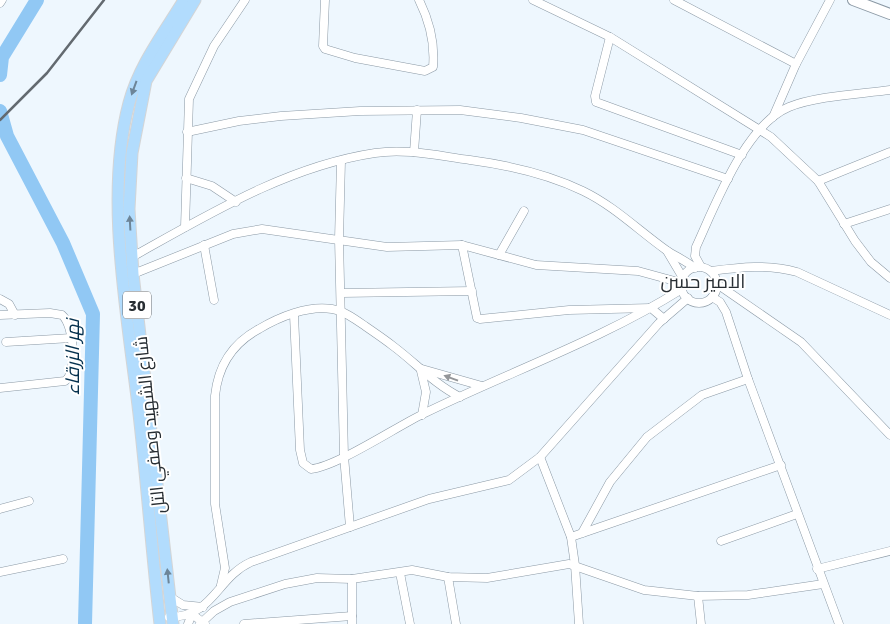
<svg xmlns="http://www.w3.org/2000/svg" width="890" height="624" font-family="Signika,Cairo,sans-serif">
<style>
.lines{fill:none;stroke-linecap:round;stroke-linejoin:round}
.river{stroke:#91c8f4;stroke-width:14}
.street-casing{stroke:#8b99a5;stroke-width:9}
.secondary-casing{stroke:#8b99a5;stroke-width:12}
.primary-casing{stroke:#d4d5d6;stroke-width:13}
.street{stroke:#fff;stroke-width:8}
.secondary{stroke:#fff;stroke-width:10}
.primary{stroke:#b2dcfd;stroke-width:11}
.rail{stroke:#636a70;stroke-width:2.5}
.oneway{fill:#6d8598}
.oneway2{fill:#949699}
.labels{text-anchor:middle;stroke-width:4;stroke-linejoin:round;paint-order:stroke}
.shield{fill:#fff;stroke:#686d70;stroke-width:1}
.shield-label{font-size:16px;font-weight:bold;fill:#282e33}
.street-label{font-size:18px;fill:#282e33;stroke:#fff}
.neighbourhood-label{font-size:19px;fill:#282e33;stroke:#fff}
.water-label{font-size:19px;font-style:italic;fill:#05314e;stroke:#fff}
</style>
<rect width="100%" height="100%" fill="#eef7fe"/>
<g class="lines">
<g class="river">
<polyline points="0,75 2,57 37,0"/>
<polyline points="0,111 7,136 63,243 93,314 85,624"/>
</g>
<g class="street-casing">
<g id="street">
<path d="M325,0L323,46L325,49L355,58L425,71L433,67C435,44 429,20 419,0"/>
<polyline points="533,0 610,37 771,137 818,181 855,241 871,262 890,278"/>
<polyline points="674,0 796,64 830,0"/>
<polyline points="0,3 2,0"/>
<polyline points="610,37 595,96 596,102 742,155"/>
<polyline points="773,117 796,64"/>
<polyline points="187,132 239,121 281,116 360,111 460,110 521,118 583,130 728,179"/>
<polyline points="414,152 417,110"/>
<polyline points="341,161 339,239 344,456 350,527"/>
<polyline points="186,178 212,186 236,202"/>
<polyline points="818,181 890,152"/>
<polyline points="844,224 890,209"/>
<polyline points="185,227 189,99 214,46 245,0"/>
<polyline points="204,245 214,300"/>
<polyline points="462,245 477,318 480,319 569,310 651,308 664,319"/>
<polyline points="667,251 683,278"/>
<polyline points="499,255 524,211"/>
<path d="M132,257C209,214 288,166 375,153C406,148 439,156 470,160C507,165 548,174 583,191C614,206 638,230 666,250C675,256 686,261 695,268"/>
<path d="M701,267L695,256L696,247C715,206 745,125 789,107C816,96 860,94 890,90"/>
<circle cx="699" cy="285" r="18"/>
<path d="M711,271C741,267 768,264 797,272L890,315"/>
<polyline points="133,274 233,234 262,229 387,247 462,245 536,265 638,271 682,283"/>
<polyline points="717,284 801,342 890,435"/>
<polyline points="342,293 472,291"/>
<polyline points="712,297 720,302 726,312 748,379 839,624"/>
<polyline points="0,299 9,304 15,315"/>
<path d="M0,315L50,313L62,315C74,325 78,372 65,381L0,388"/>
<path d="M294,315L300,450L303,463L311,469C336,467 396,427 423,414C509,372 601,340 682,289"/>
<polyline points="6,342 71,338"/>
<polyline points="422,369 482,386"/>
<polyline points="421,371 426,392 422,415"/>
<polyline points="540,457 571,537 575,565 579,624"/>
<polyline points="0,509 29,501"/>
<polyline points="582,533 610,482 647,437 702,395 748,379"/>
<polyline points="571,537 781,465"/>
<polyline points="721,541 797,514"/>
<polyline points="817,569 890,551"/>
<polyline points="0,572 63,559"/>
<polyline points="400,573 410,624"/>
<polyline points="448,577 456,624"/>
<polyline points="352,579 352,624"/>
<path d="M221,585L225,568L215,504V396C218,366 233,343 259,329C279,317 308,305 332,309C344,311 355,319 365,326C375,333 384,339 393,346C416,363 434,384 460,397"/>
<polyline points="698,596 701,624"/>
<polyline points="170,597 183,605 203,607"/>
<path d="M169,617C214,617 216,578 251,562L429,499L509,480L540,457L659,323L688,298"/>
<polyline points="188,624 192,614 205,624"/>
<polyline points="200,624 214,611 230,602 285,584 317,578 352,579 412,570 448,577 487,578 569,564 644,590 698,596 748,595 823,584"/>
<polyline points="244,624 352,616"/>
</g>
</g>
<g class="secondary-casing">
<polyline id="secondary" points="853,0 890,14"/>
</g>
<g class="primary-casing">
<g id="primary">
<path d="M160,624C152,554 147,484 139,414C128,318 104,197 129,103C139,65 164,33 184,0"/>
<polyline points="173,624 133,274 129,209 132,153 146,81 195,0"/>
</g>
</g>
<use href="#street" class="street"/>
<use href="#secondary" class="secondary"/>
<use href="#primary" class="primary"/>
<polyline class="rail" points="0,120 47,73 104,0"/>
</g>
<defs><path id="oneway-solid" d="M-6-.8H1V-3.2L6.5 0L1 3.2V.8H-6Z" transform="scale(1.25)"/></defs>
<g class="oneway">
<use href="#oneway-solid" transform="translate(134 88) rotate(110)"/>
<use href="#oneway-solid" transform="translate(130 223) rotate(-93)"/>
<use href="#oneway-solid" transform="translate(168 576) rotate(-96)"/>
</g>
<use class="oneway2" href="#oneway-solid" transform="translate(451 378) rotate(-160)"/>
<g class="labels">
<rect class="shield" x="123" y="291.5" width="28" height="27" rx="4"/>
<g class="shield-label">
<text x="137" y="311">30</text>
</g>
<g class="street-label">
<text transform="translate(150 425) rotate(-96)" y="6">شارع الشهيد وصفي التل</text>
</g>
<g class="neighbourhood-label">
<text x="703" y="288">الامير حسن</text>
</g>
<g class="water-label">
<text transform="translate(72 357) rotate(-90)" y="7">نهر الزرقاء</text>
</g>
</g>
</svg>
